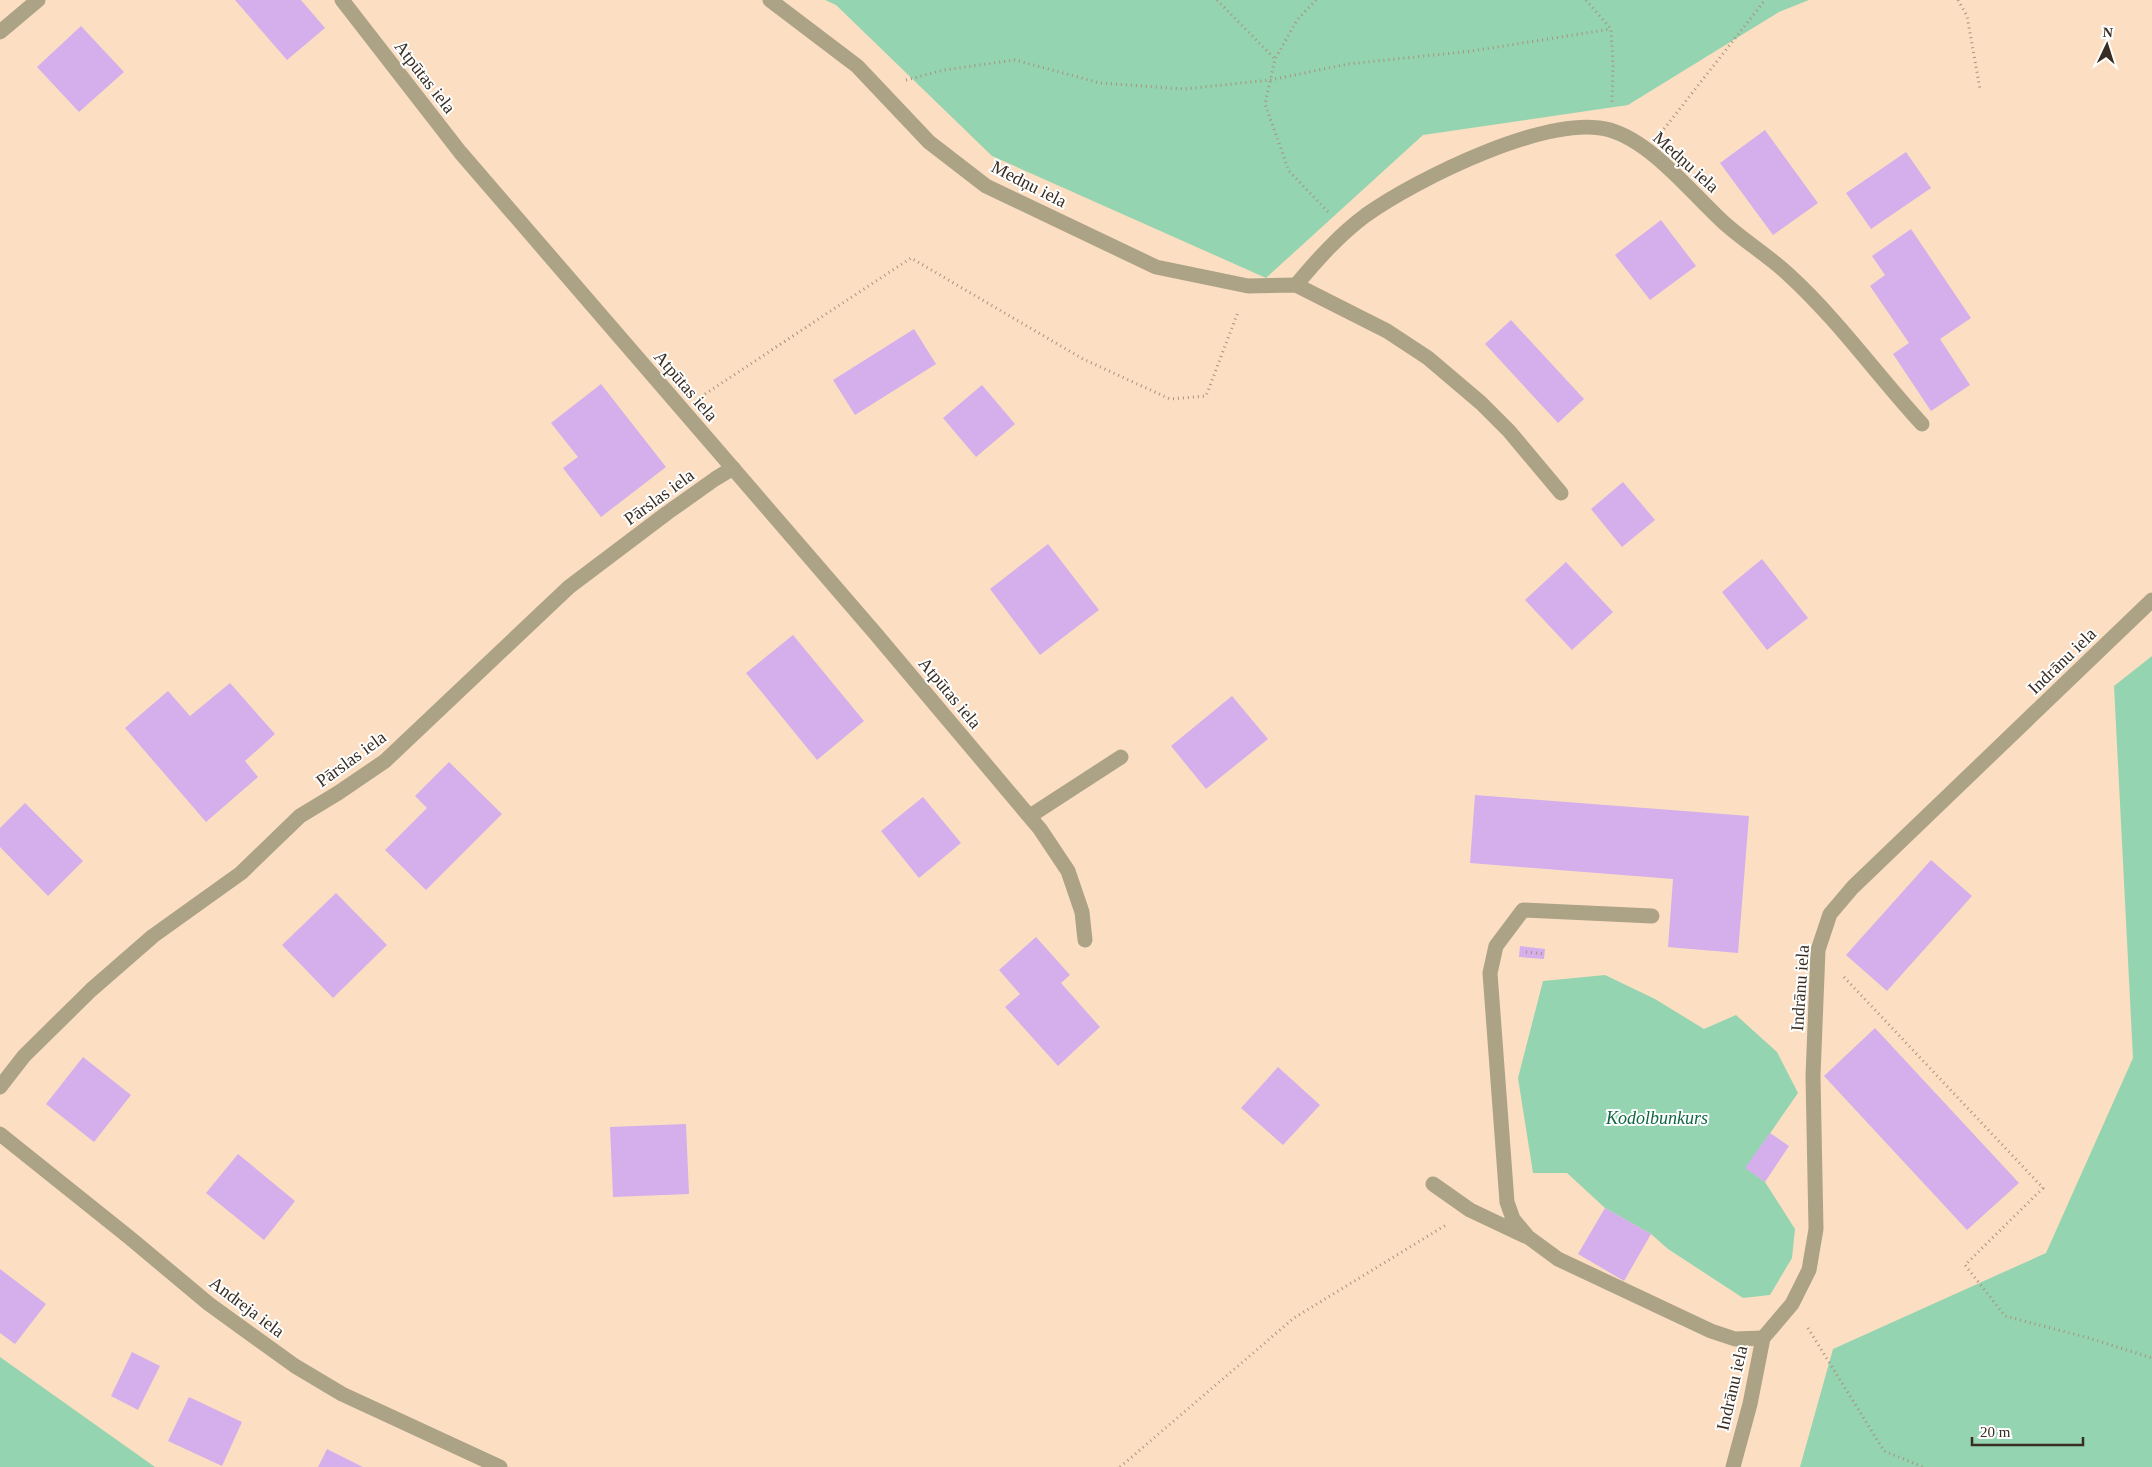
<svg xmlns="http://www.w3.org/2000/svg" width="2152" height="1467" font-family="Georgia,serif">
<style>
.green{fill:#95d4b0}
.building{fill:#d4afeb}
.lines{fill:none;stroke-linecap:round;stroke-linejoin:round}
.path{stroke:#a7927d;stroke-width:3;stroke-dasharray:1 4;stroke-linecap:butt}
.minor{stroke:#aca386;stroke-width:15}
.labels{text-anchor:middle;stroke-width:4;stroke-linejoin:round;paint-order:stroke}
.street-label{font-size:18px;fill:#382d22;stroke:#fff}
.park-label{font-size:18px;font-style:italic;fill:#106743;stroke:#fff}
</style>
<rect width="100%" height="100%" fill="#fcdfc3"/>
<g class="green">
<polygon points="825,0 1809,0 1779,12 1628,105 1423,135 1266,278 992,156 836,5"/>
<polygon points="2152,656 2152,1467 1800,1467 1833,1349 2046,1253 2133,1058 2114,686"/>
<polygon points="1605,975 1655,999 1704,1029 1736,1015 1777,1052 1798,1093 1746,1168 1765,1182 1795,1229 1792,1258 1770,1295 1743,1298 1668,1249 1651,1234 1605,1208 1567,1173 1533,1173 1518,1078 1543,981"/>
<polygon points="0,1357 155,1467 0,1467"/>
</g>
<g class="building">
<polygon points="235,0 301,0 325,28 287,60"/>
<polygon points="81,26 124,72 79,112 37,67"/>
<polygon points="1765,130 1818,203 1773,235 1720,163"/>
<polygon points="1906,152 1931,188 1871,229 1846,193"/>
<polygon points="1661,220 1696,266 1650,300 1615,255"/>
<polygon points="1911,229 1971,318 1940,339 1970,385 1931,411 1893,354 1909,343 1870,286 1885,275 1872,256"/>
<polygon points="1511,320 1584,399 1558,423 1485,344"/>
<polygon points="914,329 936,364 855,415 833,380"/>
<polygon points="601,384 666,467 601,517 563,468 578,457 551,423"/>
<polygon points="982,385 1015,424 976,457 943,418"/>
<polygon points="1623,482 1655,520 1622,547 1591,509"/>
<polygon points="1048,544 1099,610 1040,655 990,589"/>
<polygon points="1762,559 1808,618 1767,650 1722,592"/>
<polygon points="1566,562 1613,612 1572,650 1525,600"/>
<polygon points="793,635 864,721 817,760 746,673"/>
<polygon points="230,683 275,734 245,761 258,777 206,822 125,728 168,691 190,716"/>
<polygon points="1232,696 1268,739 1206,789 1171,746"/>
<polygon points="449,762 502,814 426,890 385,850 427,808 415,796"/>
<polygon points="1475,795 1749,816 1738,953 1668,947 1673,879 1470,863"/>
<polygon points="923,797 961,843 919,878 881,831"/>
<polygon points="25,803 83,861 48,896 0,847 0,828"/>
<polygon points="1931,860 1972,896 1887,991 1846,955"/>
<polygon points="336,893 387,945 333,998 282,945"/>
<polygon points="1036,937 1070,975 1061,983 1100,1027 1058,1066 1005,1007 1020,994 999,970"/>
<polygon points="1520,946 1545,949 1544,959 1519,957"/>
<polygon points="1875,1028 2019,1183 1967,1230 1824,1076"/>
<polygon points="83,1057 131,1095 94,1142 46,1104"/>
<polygon points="1278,1067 1320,1105 1283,1145 1241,1108"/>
<polygon points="686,1124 689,1194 613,1197 610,1127"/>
<polygon points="1770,1133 1789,1146 1765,1182 1745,1168"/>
<polygon points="238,1154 295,1201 264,1240 206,1193"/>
<polygon points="1605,1208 1651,1234 1624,1281 1578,1254"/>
<polygon points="0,1269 46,1304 15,1344 0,1333"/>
<polygon points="132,1352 160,1366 138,1410 111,1396"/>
<polygon points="189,1397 242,1422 222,1466 168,1441"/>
<polygon points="327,1449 363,1467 318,1467"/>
</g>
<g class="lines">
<g class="path">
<polyline points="1217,0 1275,59"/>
<polyline points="1316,0 1297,20 1275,59 1265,104 1289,171 1329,213"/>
<polyline points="1586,0 1611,29 1613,64 1612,104"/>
<polyline points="1958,0 1967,16 1980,89"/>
<polyline points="906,80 944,70 1015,60 1100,83 1184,89 1270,80 1348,64 1472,51 1611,29"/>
<polyline points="1664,129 1765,0"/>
<polyline points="705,394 911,258 1083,359 1170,399 1206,396 1238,312"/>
<polyline points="1526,952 1545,954"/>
<polyline points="1844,977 2043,1188 1965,1265 2005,1316 2089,1338 2152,1358"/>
<polyline points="1808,1328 1884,1451 1923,1467"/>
<polyline points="1120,1467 1294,1318 1446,1225"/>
</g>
<g class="minor">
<polyline points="342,0 460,152 875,633 1040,829 1068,871 1082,912 1085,940"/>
<polyline points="770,0 857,66 929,142 986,186 1156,267 1248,286 1296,285 1387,331 1428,358 1481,403 1509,431 1561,493"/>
<polyline points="0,32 38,0"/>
<path d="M1296,285C1317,260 1339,235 1366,215C1417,179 1549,113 1610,130C1651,142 1690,191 1721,220C1742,240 1768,255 1789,275C1838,320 1877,375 1922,424"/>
<polyline points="1030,816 1121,757"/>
<polyline points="1652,916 1523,910 1496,946 1490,973 1507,1202 1513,1219 1528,1237 1558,1259 1711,1331 1735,1339 1763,1338"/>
<polyline points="0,1087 24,1056 91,990 153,936 241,873 300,816 338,793 385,761 569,587 667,513 715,479 733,468"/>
<polyline points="0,1134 130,1238 209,1304 295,1366 342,1394 500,1467"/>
<polyline points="1433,1184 1470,1210 1525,1236"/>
<polyline points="1733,1467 1750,1404 1763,1338 1792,1304 1809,1270 1816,1229 1813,1076 1818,950 1830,914 1853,887 2152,600"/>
</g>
</g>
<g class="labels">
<g class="street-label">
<text transform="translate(425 77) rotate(52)" y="6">Atpūtas iela</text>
<text transform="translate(1686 162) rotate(42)" y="6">Medņu iela</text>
<text transform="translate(1029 184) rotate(27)" y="6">Medņu iela</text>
<text transform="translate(686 386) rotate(49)" y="6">Atpūtas iela</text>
<text transform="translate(659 497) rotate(-36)" y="6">Pārslas iela</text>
<text transform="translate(2062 661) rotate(-44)" y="6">Indrānu iela</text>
<text transform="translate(950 693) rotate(50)" y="6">Atpūtas iela</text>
<text transform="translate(351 759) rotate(-36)" y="6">Pārslas iela</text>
<text transform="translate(1800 988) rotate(-86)" y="6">Indrānu iela</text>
<text transform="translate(247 1307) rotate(37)" y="6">Andreja iela</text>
<text transform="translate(1732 1388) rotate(-77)" y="6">Indrānu iela</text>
</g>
<g class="park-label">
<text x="1657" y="1124">Kodolbunkurs</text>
</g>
</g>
<g transform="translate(2107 45) rotate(4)" stroke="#ffffff" stroke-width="4" paint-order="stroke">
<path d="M0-4L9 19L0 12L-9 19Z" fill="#382d22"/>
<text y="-8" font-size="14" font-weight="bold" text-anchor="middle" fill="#382d22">N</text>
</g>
<path d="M1972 1437v8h111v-8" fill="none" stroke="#382d22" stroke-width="2.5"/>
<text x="1980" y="1437" font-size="15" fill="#382d22" stroke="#ffffff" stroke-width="4" paint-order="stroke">20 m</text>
</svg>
